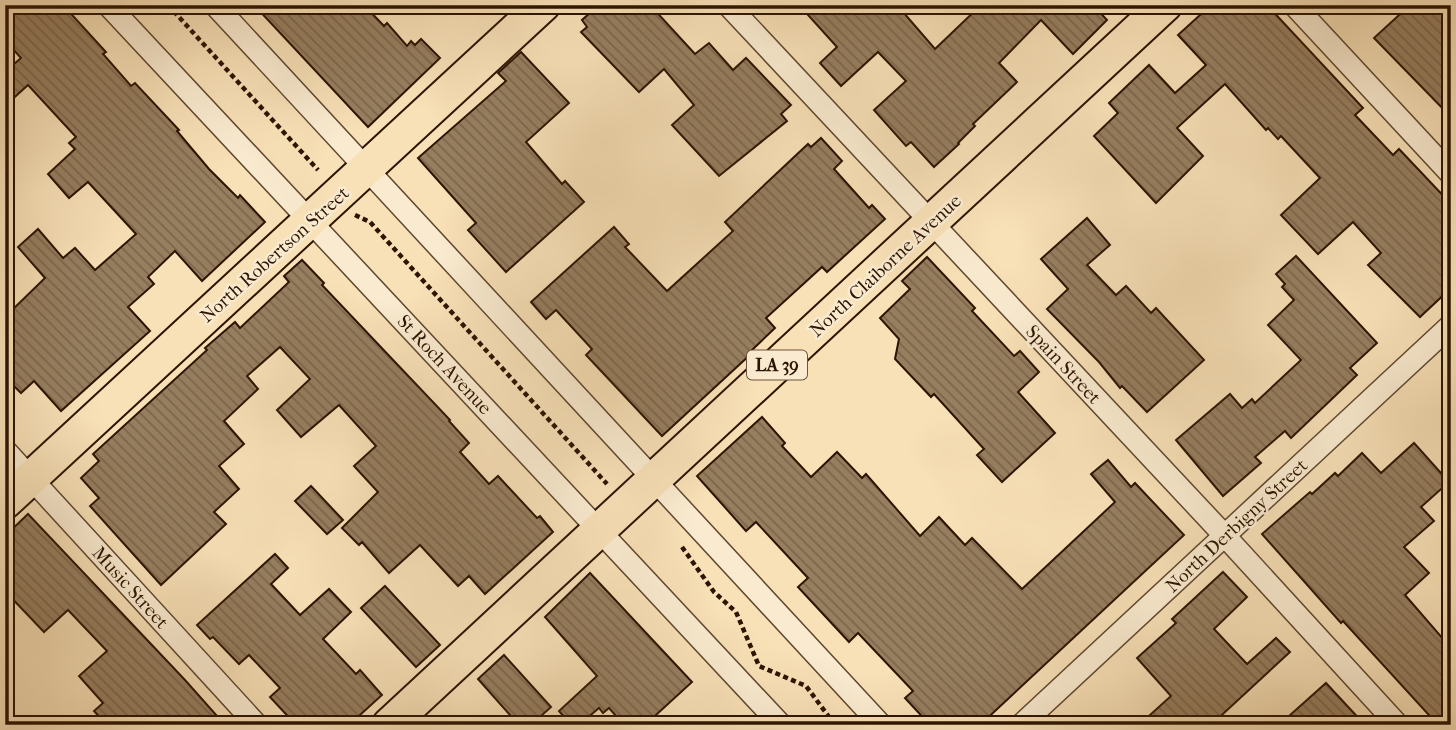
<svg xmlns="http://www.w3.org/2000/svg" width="1456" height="730" font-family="'IM FELL French Canon',serif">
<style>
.building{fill:url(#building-back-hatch);stroke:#2c1400;stroke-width:2}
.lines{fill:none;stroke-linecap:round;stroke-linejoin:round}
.street-casing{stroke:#5f472e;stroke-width:24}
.primary-casing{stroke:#2c1400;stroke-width:37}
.path{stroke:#2c1400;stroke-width:4.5;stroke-dasharray:5 3.5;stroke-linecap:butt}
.street{stroke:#faebd0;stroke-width:21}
.primary{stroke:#f8e0b7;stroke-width:33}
.labels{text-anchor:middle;stroke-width:5;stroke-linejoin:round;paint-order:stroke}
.shield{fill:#faebd0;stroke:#6a543e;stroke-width:2}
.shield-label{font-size:18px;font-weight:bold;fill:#2c1400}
.street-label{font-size:19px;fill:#2c1400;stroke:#faebd0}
</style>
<defs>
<pattern id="building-back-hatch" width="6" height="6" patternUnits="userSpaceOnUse" patternTransform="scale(1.75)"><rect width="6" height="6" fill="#967e5f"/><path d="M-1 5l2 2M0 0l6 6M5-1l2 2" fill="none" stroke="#7b664c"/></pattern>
</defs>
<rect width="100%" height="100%" fill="#f8e0b7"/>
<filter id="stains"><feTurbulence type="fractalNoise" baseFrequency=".00286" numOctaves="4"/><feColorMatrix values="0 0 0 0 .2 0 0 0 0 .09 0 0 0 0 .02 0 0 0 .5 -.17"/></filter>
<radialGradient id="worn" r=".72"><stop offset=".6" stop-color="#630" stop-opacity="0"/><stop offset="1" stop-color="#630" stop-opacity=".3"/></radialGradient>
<g class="building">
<polygon points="5,5 63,5 106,52 103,54 131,86 135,83 179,130 177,131 209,169 238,198 240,195 265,222 202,281 175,251 148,277 154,284 128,307 150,331 61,411 34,381 21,393 5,377 5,317 45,278 18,247 38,229 63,258 75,248 95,270 136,234 88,182 69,198 48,174 75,149 69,143 76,137 28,85 5,106 5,72 21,58 5,40"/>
<polygon points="254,5 364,5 384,26 387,23 407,46 411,41 415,45 421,39 440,58 368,127"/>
<polygon points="599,5 650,5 695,54 709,43 733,70 746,58 791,105 781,114 787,121 719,176 672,125 694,105 664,69 639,92 581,32 587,27 582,20"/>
<polygon points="799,5 897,5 935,49 981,5 1093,5 1107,20 1073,54 1041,20 999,63 1017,82 973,124 975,126 958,143 959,144 934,167 911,142 906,146 874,110 906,81 878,52 841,86 820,63 837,47"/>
<polygon points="1211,5 1267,5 1363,108 1355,115 1393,155 1399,149 1451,204 1451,288 1420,317 1368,265 1381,253 1353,222 1318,254 1281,215 1320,178 1281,136 1278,139 1268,128 1266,130 1225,84 1177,128 1203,156 1156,203 1094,136 1118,113 1109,103 1149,65 1175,93 1206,65 1178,35"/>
<polygon points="1410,5 1451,5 1451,117 1374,38"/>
<polygon points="521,52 569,103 526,142 562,184 565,181 584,202 506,272 468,230 476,223 418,158 506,81 498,73"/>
<polygon points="821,138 842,161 834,169 869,208 872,205 885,219 827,272 822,267 766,318 775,328 751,351 752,353 662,436 586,355 592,349 556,310 546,319 531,302 614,227 629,244 625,247 667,291 733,231 725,222 808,144 811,147"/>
<polygon points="1087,218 1110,245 1087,265 1116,295 1126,286 1151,313 1156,308 1204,360 1147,412 1122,386 1120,388 1099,362 1047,309 1068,289 1041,259"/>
<polygon points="1296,256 1377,343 1350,368 1357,375 1291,438 1285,431 1255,457 1261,463 1223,496 1176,440 1230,394 1242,408 1252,399 1255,403 1301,360 1268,325 1294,300 1282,287 1285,284 1276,274"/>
<polygon points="927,257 975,308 972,311 1014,356 1020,351 1039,372 1018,392 1055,433 1002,482 977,455 984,449 934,394 931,397 895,359 899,339 880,318 910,289 902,281"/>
<polygon points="302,260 324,283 322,285 450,420 449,421 469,443 460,452 489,484 498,476 537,518 540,516 553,532 485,594 469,576 458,586 420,545 389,573 362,542 359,545 342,528 378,492 354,466 376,446 339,405 301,437 277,410 310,379 280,347 247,376 258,389 224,421 244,444 219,466 239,489 214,512 226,524 161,585 90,506 99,498 81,478 99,461 93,454 207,350 205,348 235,322 240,328 289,282 284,276"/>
<polygon points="762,417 785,443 782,446 811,477 837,452 862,478 866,474 920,536 939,517 965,545 972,538 1022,589 1115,502 1091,474 1108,460 1131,487 1135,483 1184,535 980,725 930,725 905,698 913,691 858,633 849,642 798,587 808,578 756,522 746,531 697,476"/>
<polygon points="1414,443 1449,482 1421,507 1434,521 1404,547 1429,573 1405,595 1451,648 1451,725 1438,725 1343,621 1341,623 1262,534 1310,492 1312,494 1335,473 1338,476 1362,453 1381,473"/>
<polygon points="311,486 343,520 327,534 295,501"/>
<polygon points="28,514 185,680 225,725 107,725 94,711 103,703 79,676 107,651 68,610 44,632 5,591 5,536"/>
<polygon points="275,554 288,568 271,584 300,615 329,589 351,612 323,639 356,674 360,670 382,695 349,725 296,725 270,697 280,688 249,655 239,664 213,637 210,639 197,625"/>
<polygon points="1223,572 1247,597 1214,629 1247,664 1276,638 1290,652 1211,725 1139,725 1171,696 1137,658 1176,623 1172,619"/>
<polygon points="590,573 692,682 645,725 624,725 609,708 603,713 599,708 579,725 571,725 559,711 597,676 545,617"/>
<polygon points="385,586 440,645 416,667 361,608"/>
<polygon points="504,655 551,707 531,725 519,725 478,679"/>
<polygon points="1326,683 1365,725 1279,725"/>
</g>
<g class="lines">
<g class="street-casing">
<g id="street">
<polyline points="108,5 781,725"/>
<polyline points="215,5 881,725"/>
<polyline points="728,5 1224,535 1398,725"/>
<polyline points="1294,5 1451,174"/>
<polyline points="5,450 257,725"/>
<polyline points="1021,725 1451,325"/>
</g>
</g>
<g class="primary-casing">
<g id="primary">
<polyline points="5,502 543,5"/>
<polyline points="389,725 1165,5"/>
</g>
</g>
<g class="path">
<polyline points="168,5 318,170"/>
<polyline points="355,215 370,222 607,484"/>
<polyline points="682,547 714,592 736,612 759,666 806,686 835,725"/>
</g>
<use href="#street" class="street"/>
<use href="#primary" class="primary"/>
</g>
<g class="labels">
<rect class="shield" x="747" y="350.5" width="60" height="29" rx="5"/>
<g class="shield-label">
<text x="777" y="371">LA 39</text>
</g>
<g class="street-label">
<text transform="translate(274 254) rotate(-42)" y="7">North Robertson Street</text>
<text transform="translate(885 265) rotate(-43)" y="7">North Claiborne Avenue</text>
<text transform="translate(445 364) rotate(47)" y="7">St Roch Avenue</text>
<text transform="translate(1064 364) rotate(47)" y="7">Spain Street</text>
<text transform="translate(1236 525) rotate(-43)" y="7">North Derbigny Street</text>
<text transform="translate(131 587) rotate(48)" y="7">Music Street</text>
</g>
</g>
<rect width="1456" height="730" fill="none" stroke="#f8e0b7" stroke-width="28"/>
<rect x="7" y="7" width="1442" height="716" fill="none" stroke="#2c1400" stroke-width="3.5"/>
<rect x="14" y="14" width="1428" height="702" fill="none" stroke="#2c1400" stroke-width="2"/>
<rect width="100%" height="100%" filter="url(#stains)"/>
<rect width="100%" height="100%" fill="url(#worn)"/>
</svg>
